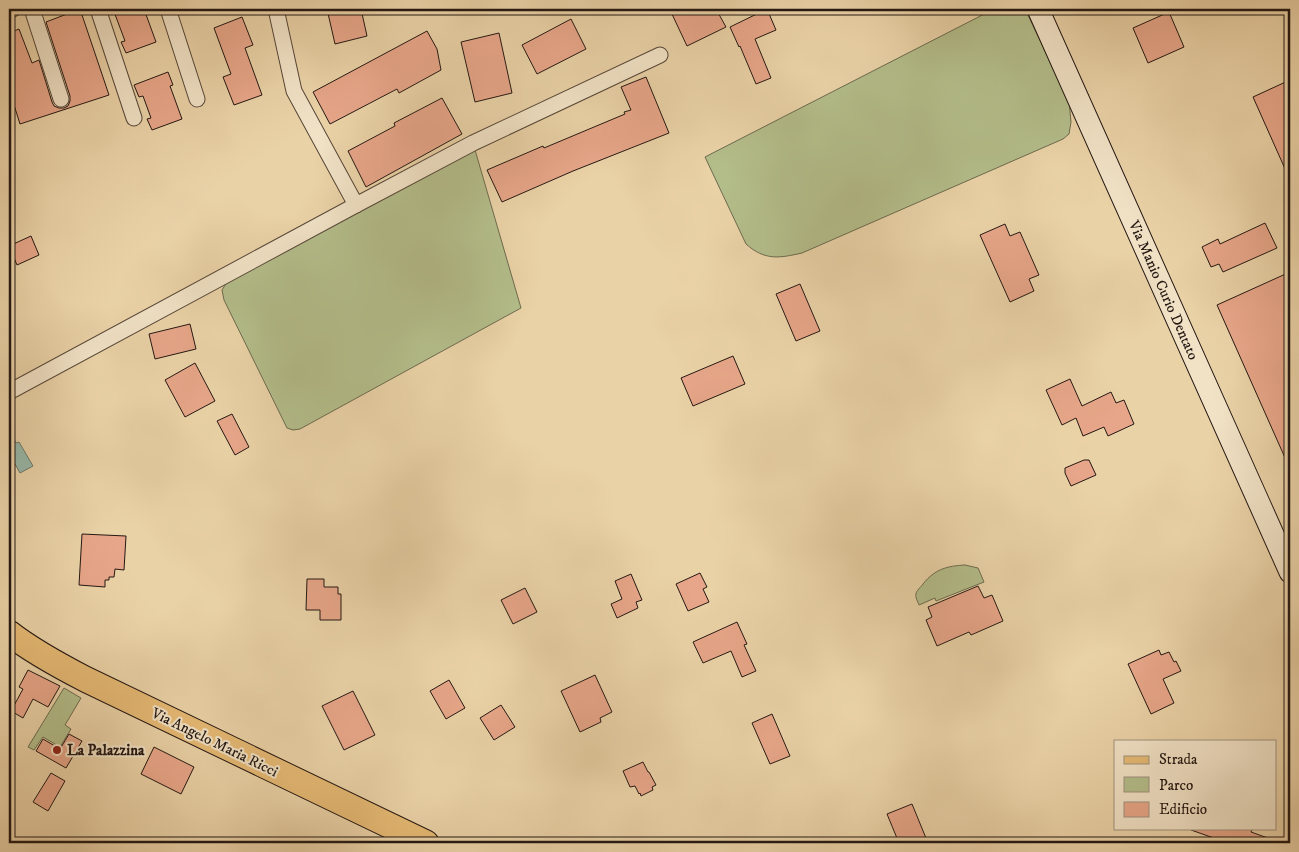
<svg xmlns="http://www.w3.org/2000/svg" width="1299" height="852" font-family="'IM FELL DW Pica',serif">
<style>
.green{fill:#b3bd8a;stroke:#6c6a4e}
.water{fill:#98b8a9;stroke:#6a786d}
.building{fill:#e7a689;stroke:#241813}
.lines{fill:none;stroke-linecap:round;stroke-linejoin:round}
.street-casing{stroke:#564638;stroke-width:17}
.secondary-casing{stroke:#241813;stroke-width:23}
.primary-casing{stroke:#241813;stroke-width:27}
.street{stroke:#f1e2c6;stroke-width:15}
.secondary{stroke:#f1e2c6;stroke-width:21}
.primary{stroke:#e5b974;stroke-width:25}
.poi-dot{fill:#8f2418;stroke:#f1e2c6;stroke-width:2}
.labels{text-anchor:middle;stroke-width:4;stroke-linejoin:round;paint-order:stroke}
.street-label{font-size:15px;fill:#241813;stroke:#f1e2c6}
.poi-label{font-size:15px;font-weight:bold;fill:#241813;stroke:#f1e2c6;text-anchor:start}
</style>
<rect width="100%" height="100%" fill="#ead2a7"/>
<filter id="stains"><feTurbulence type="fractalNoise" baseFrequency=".004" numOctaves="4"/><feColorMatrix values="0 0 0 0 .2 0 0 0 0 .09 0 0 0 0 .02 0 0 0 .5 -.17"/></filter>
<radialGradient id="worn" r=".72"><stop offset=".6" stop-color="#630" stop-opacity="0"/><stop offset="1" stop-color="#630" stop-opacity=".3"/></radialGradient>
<g class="green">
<path d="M994,9H1025L1069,101L1071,122L1069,134L1063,139L802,253C780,258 765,261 746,244L705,157Z"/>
<polygon points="473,143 521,308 300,429 293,430 287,428 224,300 222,290 227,282"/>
<path d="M965,565L978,568L984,582L936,601L935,598L919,605C918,602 915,597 916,594C916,591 921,587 923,584C935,569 947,566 965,565Z"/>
<polygon points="64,688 81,698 65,725 71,729 60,747 43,737 34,750 28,747"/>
</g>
<polygon class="water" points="14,439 16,443 19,442 33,466 20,473 9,453 9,442"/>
<g class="building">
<polygon points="80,9 109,95 20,124 9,89 9,33 19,29 32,63 39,60 52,102 54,106 59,108 64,108 68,106 70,101 70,96 46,22"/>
<polygon points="113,9 144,9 156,42 126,53 121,42 125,41"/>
<polygon points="327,9 361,9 367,36 335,44"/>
<polygon points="678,9 716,9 726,27 687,46 671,12"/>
<polygon points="767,9 776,30 755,39 771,78 756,84 740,46 739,47 730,27"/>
<polygon points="1169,12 1184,47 1148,63 1133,28"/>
<polygon points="242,17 253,45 245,48 262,95 234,105 223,77 231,74 214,28"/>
<polygon points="571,19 586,49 537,74 522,45"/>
<polygon points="427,31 437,49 441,70 399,93 397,89 330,124 313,92"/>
<polygon points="499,33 512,93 475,102 461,42"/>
<polygon points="168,72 173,85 170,86 182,119 152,130 147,119 151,118 143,96 139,97 134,85"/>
<polygon points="646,77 669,133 573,171 502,202 487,170 543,146 544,148 625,114 624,112 631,110 621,87"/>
<polygon points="1290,80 1290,180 1253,97"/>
<polygon points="442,98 462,134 366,187 348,151 395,126 394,123"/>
<polygon points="1265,223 1277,248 1223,272 1219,264 1211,267 1202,247 1218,239 1220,244"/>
<polygon points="1005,224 1010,236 1020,232 1039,275 1029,279 1034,291 1010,302 980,235"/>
<polygon points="31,236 39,255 17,265 9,246"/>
<polygon points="1290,272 1290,469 1217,305"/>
<polygon points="800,284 820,331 796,341 776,294"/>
<polygon points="190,324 196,349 155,359 149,334"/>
<polygon points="733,356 745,384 693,406 681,378"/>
<polygon points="195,363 215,401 185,417 165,380"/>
<polygon points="1070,379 1082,406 1111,392 1116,403 1124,400 1134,424 1108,436 1104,427 1083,436 1076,418 1062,425 1046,390"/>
<polygon points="232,414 249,447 235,455 217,421"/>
<polygon points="1084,460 1089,460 1096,475 1071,486 1065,473 1065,468"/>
<polygon points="82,534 126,536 124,570 115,569 114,577 109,577 109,580 105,580 105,587 79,585"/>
<polygon points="700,573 707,587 703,589 709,602 688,611 676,584"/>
<polygon points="631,574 642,600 636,602 638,608 617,618 611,604 622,599 615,581"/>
<polygon points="307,579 324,579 324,587 338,587 338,594 341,594 341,620 320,620 320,610 306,610"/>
<polygon points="978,586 984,598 992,595 1003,621 971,635 969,632 937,646 926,620 932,617 928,607"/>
<polygon points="525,588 537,612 513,624 501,600"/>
<polygon points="737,622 747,644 744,645 756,671 742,677 731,651 703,663 693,642"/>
<polygon points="1159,650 1161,655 1169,652 1174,662 1176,661 1181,671 1163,679 1174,703 1151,714 1128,664"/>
<polygon points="28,670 60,686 48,707 33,699 23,718 11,711 23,689 19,687"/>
<polygon points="595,675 612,712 600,718 601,722 580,732 561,691"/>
<polygon points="449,680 465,708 446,719 430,691"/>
<polygon points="353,691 375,735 344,750 322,706"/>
<polygon points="501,705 515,727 494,740 480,718"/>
<polygon points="772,714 790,756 770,764 752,723"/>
<polygon points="69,734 82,741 66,768 36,751 43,739 60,749"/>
<polygon points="154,747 194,767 181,794 141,774"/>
<polygon points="643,762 648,772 649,772 656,785 652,787 653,790 641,796 640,793 639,794 635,786 630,787 623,771"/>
<polygon points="51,773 65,781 48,811 33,802"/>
<polygon points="912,804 928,843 899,843 887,814"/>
<polygon points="1191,828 1253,828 1251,832 1279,842 1278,843 1228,843 1191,830"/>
</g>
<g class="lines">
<g class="street-casing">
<g id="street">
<polyline points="32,9 61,99"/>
<polyline points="98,9 134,118"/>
<polyline points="168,9 197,99"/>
<polyline points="276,9 294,91 356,205"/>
<polyline points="9,10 13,9"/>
<polyline points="9,392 356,205 473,143 660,55"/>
</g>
</g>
<g class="secondary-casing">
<polyline id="secondary" points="1038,9 1290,572"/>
</g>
<g class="primary-casing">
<path id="primary" d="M9,633C32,651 58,665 85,679L426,843"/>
</g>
<use href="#street" class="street"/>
<use href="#secondary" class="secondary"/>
<use href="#primary" class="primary"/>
</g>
<circle class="poi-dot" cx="57" cy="750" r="5"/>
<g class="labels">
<g class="street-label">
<text transform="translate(1164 290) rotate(66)" y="5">Via Manio Curio Dentato</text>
<text transform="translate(215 742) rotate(26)" y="5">Via Angelo Maria Ricci</text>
</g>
<g class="poi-label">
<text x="67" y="755">La Palazzina</text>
</g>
</g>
<rect width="1299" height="852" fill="none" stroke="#ead2a7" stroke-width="30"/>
<rect x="10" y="10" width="1279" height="832" fill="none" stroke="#241813" stroke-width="2.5"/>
<rect x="15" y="15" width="1269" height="822" fill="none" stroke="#241813"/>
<rect x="1114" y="740" width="162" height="90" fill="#f1e2c6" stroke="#9f917e"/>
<rect x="1124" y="756" width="25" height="8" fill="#e5b974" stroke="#9f917e"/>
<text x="1159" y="764" font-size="15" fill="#241813">Strada</text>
<rect x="1124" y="777" width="25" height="15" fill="#b3bd8a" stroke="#9f917e"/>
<text x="1159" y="790" font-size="15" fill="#241813">Parco</text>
<rect x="1124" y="802" width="25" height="15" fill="#e7a689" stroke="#9f917e"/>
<text x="1159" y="814" font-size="15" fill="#241813">Edificio</text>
<rect width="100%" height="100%" filter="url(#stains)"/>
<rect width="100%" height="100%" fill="url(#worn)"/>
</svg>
